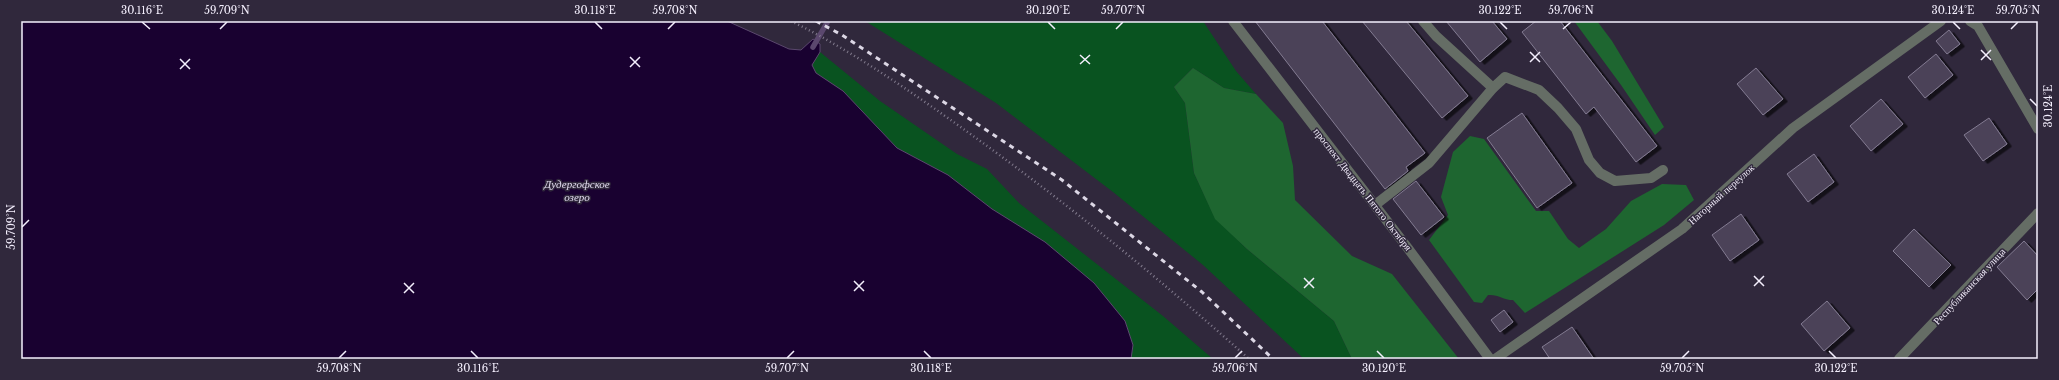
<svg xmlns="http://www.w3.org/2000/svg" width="2059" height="380" font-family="'Libre Baskerville',serif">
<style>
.green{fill:#095320}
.forest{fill:#1e6630}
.water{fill:#190130;stroke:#5b486e}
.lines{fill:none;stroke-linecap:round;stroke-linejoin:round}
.stream{stroke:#5b486e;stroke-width:5.5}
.building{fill:#4b4358;stroke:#837b92;filter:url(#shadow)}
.path{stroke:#827b8d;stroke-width:2.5;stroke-dasharray:1 3;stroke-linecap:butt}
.minor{stroke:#656d65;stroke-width:10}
.rail{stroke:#dcd7e5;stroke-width:3;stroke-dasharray:5 5;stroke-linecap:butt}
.ticks{fill:none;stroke:#f4effd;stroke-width:1.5}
.labels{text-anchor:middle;stroke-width:3;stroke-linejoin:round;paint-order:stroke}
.street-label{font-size:10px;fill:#f4effd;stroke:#30283c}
.water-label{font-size:11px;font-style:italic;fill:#e2dbef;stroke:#30283c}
.neatline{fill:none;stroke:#f4effd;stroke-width:1.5}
.ticks-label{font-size:10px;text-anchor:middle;fill:#f4effd}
</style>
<defs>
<filter id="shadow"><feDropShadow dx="4.5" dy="2.5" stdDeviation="0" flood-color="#0009"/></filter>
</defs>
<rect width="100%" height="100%" fill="#30283c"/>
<g class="green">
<polygon points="865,21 1203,21 1236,71 1256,94 1224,88 1193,68 1174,87 1185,103 1194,173 1215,218 1247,249 1334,321 1352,359 1304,359 1203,265 1113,192 996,103"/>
<polygon points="820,52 880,101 957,154 987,169 1019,203 1163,316 1213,359 1131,359 1133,345 992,209 948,175 897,148 843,91 816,73 812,65"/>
</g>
<g class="forest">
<polygon points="1574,21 1597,21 1612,41 1664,127 1655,135 1621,85"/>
<polygon points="1193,68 1224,88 1256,94 1283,123 1293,166 1295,200 1352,256 1392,274 1459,359 1352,359 1334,321 1247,249 1215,219 1194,173 1185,103 1174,87"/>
<path d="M1470,136L1484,139L1536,211H1549L1568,239L1579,248L1606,229L1631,201L1662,184L1686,185L1694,200L1664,225L1525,313L1513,300C1503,300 1498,294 1488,295L1482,303L1474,302L1429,240L1448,215L1441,197L1453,152Z"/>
</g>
<polygon class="water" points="21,21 727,21 789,49 801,50 813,39 820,44 820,52 812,65 816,73 843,91 897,148 948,175 992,209 1045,242 1094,283 1125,321 1133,345 1131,359 21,359"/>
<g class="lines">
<polyline class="stream" points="813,47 828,21"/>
</g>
<g class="building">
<polygon points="1255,21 1322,21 1425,153 1406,167 1408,171 1385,189"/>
<polygon points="1362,21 1406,21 1468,96 1442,118"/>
<polygon points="1446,21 1492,21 1507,39 1480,62"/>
<polygon points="1536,21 1560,21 1657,146 1636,162 1594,107 1586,114 1522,32"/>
<polygon points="1949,30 1960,44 1947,54 1936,41"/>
<polygon points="1936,54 1953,75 1925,98 1908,77"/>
<polygon points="1756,68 1783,99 1763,115 1737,84"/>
<polygon points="1881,99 1903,124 1871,151 1850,126"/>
<polygon points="1522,113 1572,183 1537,208 1487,138"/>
<polygon points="1989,118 2007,144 1983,161 1964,135"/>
<polygon points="1814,154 1834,182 1808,202 1787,174"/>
<polygon points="1416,181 1444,217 1421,235 1393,199"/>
<polygon points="1741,214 1759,240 1730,261 1712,235"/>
<polygon points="1914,229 1951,265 1929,287 1893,251"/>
<polygon points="2024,241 2038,256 2038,289 2027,300 1997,267"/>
<polygon points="1827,301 1850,328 1824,351 1801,324"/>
<polygon points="1504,310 1513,322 1500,332 1491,320"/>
<polygon points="1572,327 1594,359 1550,359 1542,347"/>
</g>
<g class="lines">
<path class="path" d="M791,21C852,51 907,89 962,128C1062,199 1158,277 1249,359"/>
<g class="minor">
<polyline points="1233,21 1407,247 1490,359"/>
<polyline points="1423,21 1436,36 1493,88"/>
<polyline points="1970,21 1978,26 2038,129"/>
<polyline points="1375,205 1429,163 1493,88 1505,77 1539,90 1558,108 1576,129 1589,160 1600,173 1615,181 1651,178 1663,170"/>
<polyline points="1495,359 1682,229 1793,128 1941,21"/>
<polyline points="1899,359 2038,213"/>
</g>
<polyline class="rail" points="816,21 842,35 1062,180 1202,292 1273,359"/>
</g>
<path class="ticks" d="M142,22L150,29M595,22L602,29M1048,22L1055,29M1500,22L1507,29M1953,22L1960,29M220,29L227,22M668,29L675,22M1116,29L1123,22M1563,29L1571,22M2011,29L2018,22M1981,50L1991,60M1530,52L1540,62M1080,55L1090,64M630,57L640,67M180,59L190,69M1981,60L1991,50M1530,62L1540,52M1080,64L1090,55M630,67L640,57M180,69L190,59M2030,99L2037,106M22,227L29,220M1754,276L1764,286M1304,278L1314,288M854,281L864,291M404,283L414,293M1754,286L1764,276M1304,288L1314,278M854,291L864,281M404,293L414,283M471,351L478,358M924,351L931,358M1377,351L1384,358M1829,351L1836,358M339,358L346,351M787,358L794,351M1235,358L1242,351M1682,358L1689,351"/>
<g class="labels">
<g class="street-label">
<text transform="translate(1363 189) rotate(52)" y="4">проспект Двадцать Пятого Октября</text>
<text transform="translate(1721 194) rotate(-42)" y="4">Нагорный переулок</text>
<text transform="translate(1969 286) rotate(-47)" y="4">Республиканская улица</text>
</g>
<g class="water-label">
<text x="577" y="188">Дудергофское<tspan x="577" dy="13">озеро</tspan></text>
</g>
</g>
<rect width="2059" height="380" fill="none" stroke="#30283c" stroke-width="44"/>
<rect x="22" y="22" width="2015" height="336" class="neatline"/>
<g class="ticks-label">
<text x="142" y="14">30.116°E</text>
<text x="227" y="14">59.709°N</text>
<text x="595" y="14">30.118°E</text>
<text x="675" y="14">59.708°N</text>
<text x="1048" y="14">30.120°E</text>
<text x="1123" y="14">59.707°N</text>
<text x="1500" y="14">30.122°E</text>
<text x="1571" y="14">59.706°N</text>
<text x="1953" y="14">30.124°E</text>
<text x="2018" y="14">59.705°N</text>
<text transform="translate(2048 106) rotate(-90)" y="4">30.124°E</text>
<text transform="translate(11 227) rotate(-90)" y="4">59.709°N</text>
<text x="339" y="372">59.708°N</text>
<text x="478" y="372">30.116°E</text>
<text x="787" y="372">59.707°N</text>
<text x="931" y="372">30.118°E</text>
<text x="1235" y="372">59.706°N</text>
<text x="1384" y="372">30.120°E</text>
<text x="1682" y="372">59.705°N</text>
<text x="1836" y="372">30.122°E</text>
</g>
</svg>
